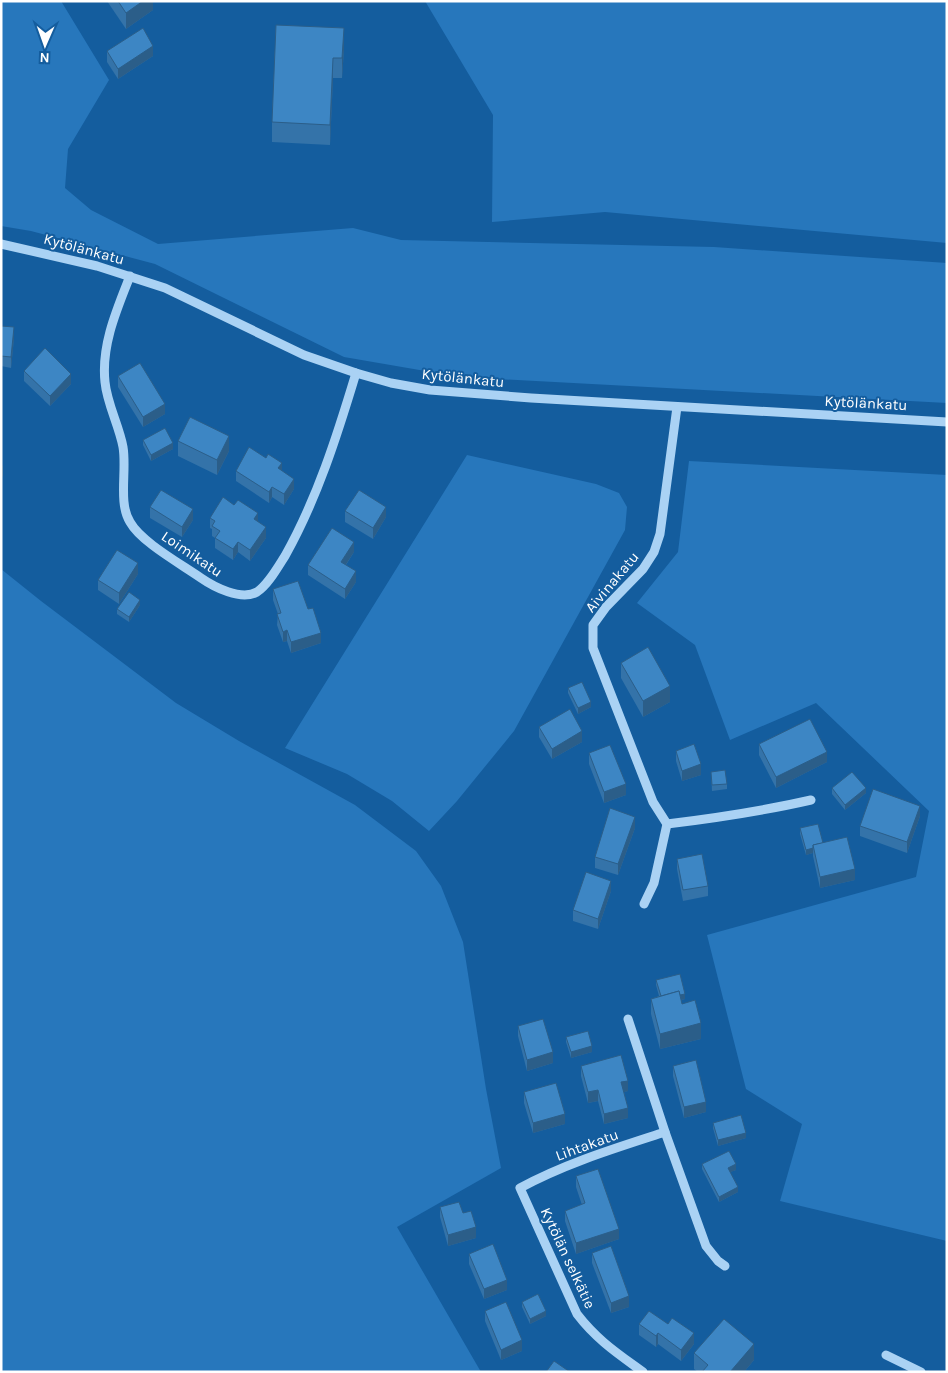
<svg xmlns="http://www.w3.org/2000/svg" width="948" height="1373" font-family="Karla,sans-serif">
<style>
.green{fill:#2777bc}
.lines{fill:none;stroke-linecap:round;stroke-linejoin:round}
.minor{stroke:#aad2f4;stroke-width:9}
.wall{fill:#3473a9}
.shaded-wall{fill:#2b5e89}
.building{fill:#3d86c4;stroke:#2b5e89}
.labels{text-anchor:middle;stroke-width:4;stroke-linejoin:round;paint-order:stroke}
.street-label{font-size:15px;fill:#fff;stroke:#145d9e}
</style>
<rect width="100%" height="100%" fill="#145d9e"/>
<g class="green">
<polygon points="1,1 61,1 109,80 68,149 65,188 91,210 158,244 353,228 401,240 714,247 947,263 947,403 460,377 344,357 155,264 31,231 1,226"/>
<polygon points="425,1 947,1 947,243 605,212 492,222 493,115"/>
<polygon points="467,455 596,484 619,493 627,507 625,530 514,731 457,801 429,831 392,801 347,774 285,748"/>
<polygon points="689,461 947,475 947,1241 780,1201 802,1124 746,1089 707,935 916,877 929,811 816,703 730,740 695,645 637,603 678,552"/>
<polygon points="1,569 41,601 176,703 239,741 355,805 416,851 441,886 463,942 486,1089 501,1168 397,1227 481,1372 1,1372"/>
</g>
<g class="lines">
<g class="minor">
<polyline points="1,244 97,266 165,288 304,355 356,373 391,383 430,390 531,398 947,422"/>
<path d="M130,276C117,309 101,345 105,382C107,404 119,425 123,447C127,470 118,503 130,522C141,542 181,564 201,578C214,587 241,601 257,592C268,585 278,567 285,556C317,499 337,436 356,373"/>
<path d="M667,824C716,818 763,811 811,800"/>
<polyline points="644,904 654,883 667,824 653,802 593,648 593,625 606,607 643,569 654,552 660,534 677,407"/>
<polyline points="628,1019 665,1132 706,1246 718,1261 725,1266"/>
<polyline points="886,1355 921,1372"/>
<path d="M643,1372C617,1353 597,1340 577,1314L520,1188C566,1163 616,1148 665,1132"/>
</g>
</g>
<g class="wall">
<polygon points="107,1 153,1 153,10 126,29"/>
<polygon points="276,25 344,49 342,78 333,78 330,145 272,142 272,122"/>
<polygon points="107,51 153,56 118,79 107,62"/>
<polygon points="1,326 14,338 11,368 1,366"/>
<polygon points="24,371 71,384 50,406 24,381"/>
<polygon points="118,376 165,414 143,427 118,387"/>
<polygon points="143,440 173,449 151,461 143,445"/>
<polygon points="178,441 229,451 217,475 178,456"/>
<polygon points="236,471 282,471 294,489 284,505 272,497 269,503 236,481"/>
<polygon points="150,507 193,520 182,537 150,518"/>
<polygon points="345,511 386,517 373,539 345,522"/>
<polygon points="210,518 258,522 266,538 250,561 238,552 233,560 215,548 215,538 212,536 212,529 210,528"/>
<polygon points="354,552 346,565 356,582 345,599 308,575 308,565"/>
<polygon points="138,574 119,604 98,590 98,580"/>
<polygon points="273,589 308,609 321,643 291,653 287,641 283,642 277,625 278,614 273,600"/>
<polygon points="140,605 129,622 117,614 117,609"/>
<polygon points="621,663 670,702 643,717 621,678"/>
<polygon points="568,688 591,707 578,714 568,693"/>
<polygon points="539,727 582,742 552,759 539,737"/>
<polygon points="759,744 827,762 776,788 759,755"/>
<polygon points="676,751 701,775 682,781 676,761"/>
<polygon points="589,753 626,795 604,803 589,764"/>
<polygon points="711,772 727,784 727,789 712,791"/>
<polygon points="832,788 866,793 845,810 832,794"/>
<polygon points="920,816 907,853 860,836 860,826"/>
<polygon points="635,828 618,875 595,868 595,857"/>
<polygon points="800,828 823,843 855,880 820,888 813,856 813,853 806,855 800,834"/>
<polygon points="677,859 708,886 708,896 683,901 677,869"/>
<polygon points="611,891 598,929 573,921 573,910"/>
<polygon points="656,980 685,999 681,1000 682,1004 701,1039 660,1049 651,1014 651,999 659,996 656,985"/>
<polygon points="518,1026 553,1063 527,1071 518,1036"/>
<polygon points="566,1037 592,1052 571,1058 566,1042"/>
<polygon points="581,1066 628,1091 624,1092 628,1118 604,1124 598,1101 588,1103 581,1076"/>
<polygon points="673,1066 706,1112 684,1118 673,1076"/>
<polygon points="524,1092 565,1124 533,1133 524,1103"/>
<polygon points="713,1123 746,1138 718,1146 713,1128"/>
<polygon points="702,1164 736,1170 730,1172 738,1192 719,1202 702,1169"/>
<polygon points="576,1176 619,1239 576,1254 565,1221 565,1211 582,1205 576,1187"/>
<polygon points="440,1207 463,1213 476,1238 448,1246 440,1217"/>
<polygon points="592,1253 629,1307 611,1313 592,1263"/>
<polygon points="469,1254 507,1290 484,1299 469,1264"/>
<polygon points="522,1302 546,1316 530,1324 522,1307"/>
<polygon points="485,1311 522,1351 501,1360 485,1321"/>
<polygon points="639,1324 694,1344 681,1361 658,1344 656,1347 639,1335"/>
<polygon points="694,1353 754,1360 744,1372 698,1372 694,1369"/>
</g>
<g class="shaded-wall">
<polygon points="143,1 153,1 153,10 126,29 126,13"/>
<polygon points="344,28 344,49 342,78 342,58"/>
<polygon points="153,46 153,56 118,79 118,69"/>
<polygon points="333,58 333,78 330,145 330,125"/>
<polygon points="14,327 14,338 11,368 11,357"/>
<polygon points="71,374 71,384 50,406 50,396"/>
<polygon points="165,404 165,414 143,427 143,417"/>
<polygon points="229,436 229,451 217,475 217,460"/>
<polygon points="173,443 173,449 151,461 151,455"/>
<polygon points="282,463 282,473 278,468"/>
<polygon points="3,465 3,476 1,478 1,467"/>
<polygon points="294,479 294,489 284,505 284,494"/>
<polygon points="272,487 272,497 269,503 269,492"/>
<polygon points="386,507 386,517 373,539 373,528"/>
<polygon points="193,509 193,520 182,537 182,527"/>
<polygon points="258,513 258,524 254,519"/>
<polygon points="266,527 266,538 250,561 250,550"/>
<polygon points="238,542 238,552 233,560 233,549"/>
<polygon points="354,542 354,552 341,572 341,562"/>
<polygon points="138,563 138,574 119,604 119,593"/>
<polygon points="356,571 356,582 345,599 345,589"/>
<polygon points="140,600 140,605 129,622 129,617"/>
<polygon points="287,630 287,641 283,642 283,632"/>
<polygon points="321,633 321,643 291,653 291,642"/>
<polygon points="670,686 670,702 643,717 643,701"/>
<polygon points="591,702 591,707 578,714 578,708"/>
<polygon points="582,731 582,742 552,759 552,749"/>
<polygon points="827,752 827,762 776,788 776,777"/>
<polygon points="701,764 701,775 682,781 682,771"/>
<polygon points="626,784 626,795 604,803 604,792"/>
<polygon points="866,788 866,793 845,810 845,805"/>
<polygon points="920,806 920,816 907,853 907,842"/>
<polygon points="635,817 635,828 618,875 618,864"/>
<polygon points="813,848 813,853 806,855 806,850"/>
<polygon points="855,869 855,880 820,888 820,877"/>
<polygon points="611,881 611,891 598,929 598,919"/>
<polygon points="685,994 685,999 662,1005 662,1000"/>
<polygon points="701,1023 701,1039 660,1049 660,1034"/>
<polygon points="592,1046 592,1052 571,1058 571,1052"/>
<polygon points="553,1052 553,1063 527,1071 527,1060"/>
<polygon points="628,1081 628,1091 621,1093 621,1082"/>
<polygon points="598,1090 598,1101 588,1103 588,1092"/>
<polygon points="706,1102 706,1112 684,1118 684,1107"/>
<polygon points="628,1108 628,1118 604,1124 604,1114"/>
<polygon points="565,1114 565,1124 533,1133 533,1123"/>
<polygon points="746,1133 746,1138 718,1146 718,1140"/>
<polygon points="736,1164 736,1170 728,1173 728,1168"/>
<polygon points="738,1187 738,1192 719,1202 719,1197"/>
<polygon points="476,1227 476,1238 448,1246 448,1235"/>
<polygon points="619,1229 619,1239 576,1254 576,1243"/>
<polygon points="507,1280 507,1290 484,1299 484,1289"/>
<polygon points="629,1296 629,1307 611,1313 611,1303"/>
<polygon points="546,1311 546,1316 530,1324 530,1319"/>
<polygon points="658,1333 658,1344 656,1347 656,1336"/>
<polygon points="694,1333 694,1344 681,1361 681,1350"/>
<polygon points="522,1340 522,1351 501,1360 501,1350"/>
<polygon points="754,1344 754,1360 744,1372 730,1372"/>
</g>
<g class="building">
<polygon points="118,1 143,1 126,13"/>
<polygon points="276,25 344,28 342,58 333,58 330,125 272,122"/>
<polygon points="143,28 153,46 118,69 107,51"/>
<polygon points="1,326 14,327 11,357 1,356"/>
<polygon points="45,348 71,374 50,396 24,371"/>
<polygon points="140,363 165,404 143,417 118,376"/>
<polygon points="190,417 229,436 217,460 178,441"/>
<polygon points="165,428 173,443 151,455 143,440"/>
<polygon points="249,447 266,458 268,454 282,463 278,468 294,479 284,494 272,487 269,492 236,471"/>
<polygon points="161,490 193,509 182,527 150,507"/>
<polygon points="359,490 386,507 373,528 345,511"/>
<polygon points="223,497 234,505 238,500 258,513 254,519 266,527 250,550 238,542 233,549 215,538 220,531 212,526 215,521 210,518"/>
<polygon points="332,528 354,542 341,562 356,571 345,589 308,565"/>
<polygon points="117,550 138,563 119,593 98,580"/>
<polygon points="298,581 308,609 313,608 321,633 291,642 287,630 283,632 277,614 281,613 273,589"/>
<polygon points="129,592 140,600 129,617 117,609"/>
<polygon points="648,647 670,686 643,701 621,663"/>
<polygon points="582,682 591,702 578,708 568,688"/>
<polygon points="570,709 582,731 552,749 539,727"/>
<polygon points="810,719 827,752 776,777 759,744"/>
<polygon points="694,744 701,764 682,771 676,751"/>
<polygon points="610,745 626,784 604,792 589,753"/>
<polygon points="725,770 727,784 712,785 711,772"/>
<polygon points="852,772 866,788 845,805 832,788"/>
<polygon points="873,789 920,806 907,842 860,826"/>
<polygon points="610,808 635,817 618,864 595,857"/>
<polygon points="818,824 823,843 813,845 813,848 806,850 800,828"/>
<polygon points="847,837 855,869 820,877 813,845"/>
<polygon points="702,854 708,886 683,890 677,859"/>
<polygon points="586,872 611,881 598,919 573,910"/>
<polygon points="680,974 685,994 680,995 679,991 661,996 656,980"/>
<polygon points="679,991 682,1004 695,1000 701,1023 660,1034 651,999"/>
<polygon points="543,1019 553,1052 527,1060 518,1026"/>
<polygon points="588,1031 592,1046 571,1052 566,1037"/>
<polygon points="621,1055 628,1081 621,1082 628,1108 604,1114 598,1090 588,1092 581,1066"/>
<polygon points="696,1060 706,1102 684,1107 673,1066"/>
<polygon points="556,1083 565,1114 533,1123 524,1092"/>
<polygon points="741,1115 746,1133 718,1140 713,1123"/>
<polygon points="729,1151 736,1164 728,1168 738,1187 719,1197 702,1164"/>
<polygon points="598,1169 619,1229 576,1243 565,1211 585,1203 576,1176"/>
<polygon points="459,1202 463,1213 471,1211 476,1227 448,1235 440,1207"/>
<polygon points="493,1244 507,1280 484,1289 469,1254"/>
<polygon points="611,1246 629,1296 611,1303 592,1253"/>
<polygon points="538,1294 546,1311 530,1319 522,1302"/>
<polygon points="506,1302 522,1340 501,1350 485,1311"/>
<polygon points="649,1311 668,1324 672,1318 694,1333 681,1350 658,1333 656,1336 639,1324"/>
<polygon points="724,1319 754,1344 730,1372 702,1372 708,1365 694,1353"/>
<polygon points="554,1361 570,1372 546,1372"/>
</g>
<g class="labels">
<g class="street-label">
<text transform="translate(84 249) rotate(15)" y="5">Kytölänkatu</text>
<text transform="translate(463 378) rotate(6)" y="5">Kytölänkatu</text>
<text transform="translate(866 403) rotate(3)" y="5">Kytölänkatu</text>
<text transform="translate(192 554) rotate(34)" y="5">Loimikatu</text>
<text transform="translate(612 582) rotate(-50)" y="5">Aivinakatu</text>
<text transform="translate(587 1145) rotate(-20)" y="5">Lihtakatu</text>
<text transform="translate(568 1258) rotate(65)" y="5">Kytölän selkätie</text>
</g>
</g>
<rect width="948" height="1373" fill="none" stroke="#ffffff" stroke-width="5"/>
<g transform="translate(45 45) rotate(182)" stroke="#145d9e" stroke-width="4" paint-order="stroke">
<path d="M0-4L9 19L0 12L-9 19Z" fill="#ffffff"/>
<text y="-8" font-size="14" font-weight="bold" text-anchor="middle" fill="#ffffff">N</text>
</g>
</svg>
